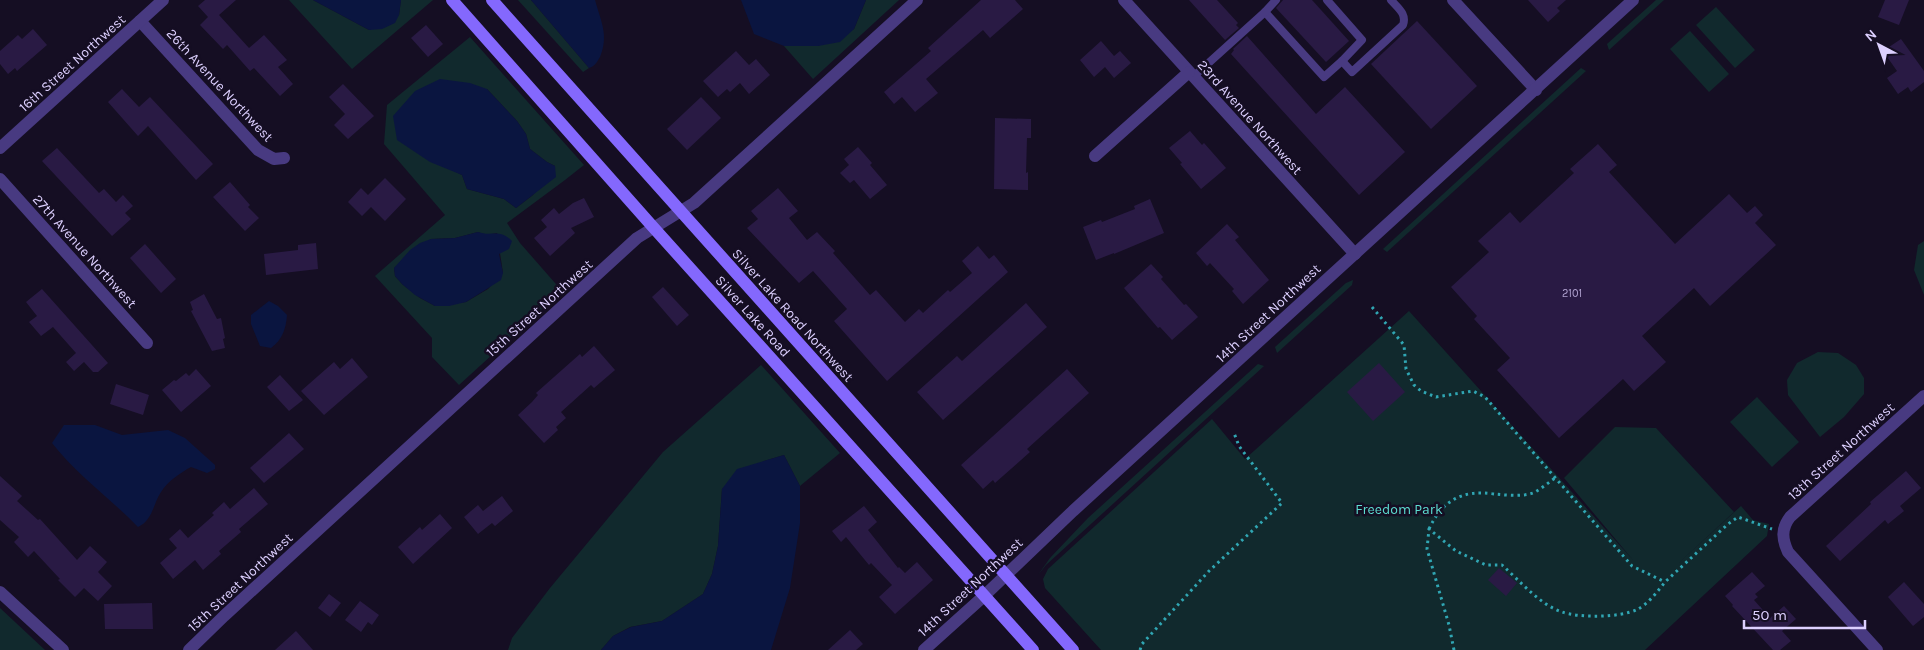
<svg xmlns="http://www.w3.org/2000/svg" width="1924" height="650" font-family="Karla,sans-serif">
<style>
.green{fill:#11292d;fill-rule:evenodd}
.water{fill:#0a1540}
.building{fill:#291a44}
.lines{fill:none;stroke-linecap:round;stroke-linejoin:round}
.path{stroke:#30a6b3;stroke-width:3;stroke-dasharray:2.5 4;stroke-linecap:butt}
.service{stroke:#483a81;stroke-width:8}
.minor{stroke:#483a81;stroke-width:12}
.tertiary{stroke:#483a81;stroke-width:12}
.secondary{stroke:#8468fd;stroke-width:12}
.labels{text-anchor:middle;stroke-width:5;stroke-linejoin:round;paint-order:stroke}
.number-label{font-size:11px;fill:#b0a2d0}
.street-label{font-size:14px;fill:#ddd0ff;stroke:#150e23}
.park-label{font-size:14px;fill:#5dded2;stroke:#150e23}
</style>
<rect width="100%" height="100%" fill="#150e23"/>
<g class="green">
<polygon points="289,0 313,0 369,30 399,15 401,0 433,0 352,69"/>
<polygon points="518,0 531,0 589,68 583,72"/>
<polygon points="866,0 899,0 813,79 784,46 818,46 854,29"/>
<polygon points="1656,0 1664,0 1609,50 1607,44"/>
<polygon points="1716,7 1755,50 1735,68 1696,25"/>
<polygon points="1690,31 1729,74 1709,92 1670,49"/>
<path d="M470,37L584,165L565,180L507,223L520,243L562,291L459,385L432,357V338L375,276L445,215L384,144L387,105ZM487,89L517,121L526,134L530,149L547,162L555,166L533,195L516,208L504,199L467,189L462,175L452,170ZM478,232L486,235L497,233L503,273L488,289L466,302L435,306L420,298L402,284L395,276L394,268L431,239L455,238Z"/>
<polygon points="1581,68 1586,71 1387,252 1383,249"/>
<polygon points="1924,241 1924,295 1914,270 1918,245"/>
<polygon points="1353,280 1352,285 1277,353 1275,347 1346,283"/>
<polygon points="1409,311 1633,560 1564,478 1615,427 1656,428 1734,512 1672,569 1741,506 1753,520 1769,524 1767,536 1645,650 1101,650 1045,588 1043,579 1048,569 1212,419 1245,459"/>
<polygon points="1818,352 1838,353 1856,365 1864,378 1864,394 1844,417 1820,437 1788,395 1787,380 1797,363"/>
<polygon points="1258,364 1264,366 1046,565 1038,575 1050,558 1088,518"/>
<polygon points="761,365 840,453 800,486 784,455 764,461 722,489 718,546 712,574 703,594 662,621 630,627 613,636 601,650 508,650 512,638 550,588 663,452"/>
<polygon points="1757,397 1799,442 1772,467 1730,422"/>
<polygon points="0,608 45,650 0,650"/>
</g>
<g class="water">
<polygon points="313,0 401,0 399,15 395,23 382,29 369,30"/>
<path d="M531,0H595C601,22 609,35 600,57C597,62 595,66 589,68Z"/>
<polygon points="741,0 866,0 854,29 840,42 818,46 784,46 754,34"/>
<polygon points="440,79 470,83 487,89 517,121 526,134 530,149 547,162 555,166 556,177 516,208 504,199 467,189 462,175 430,162 397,140 393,116 415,91"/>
<path d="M478,232C492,237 499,228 512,241L509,249L499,254L503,273L501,280L466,302L449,306H435L415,295L402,284L395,276L394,268L410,250L420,243L431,239L455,238Z"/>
<path d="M269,301L278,306L287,315C286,329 282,340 271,348L260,346L251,324V315Z"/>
<path d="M64,425H95L122,435L168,430L185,438L215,465V469L207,473L191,467C180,473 168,481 161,492C153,504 153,520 138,527C110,498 77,475 52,443Z"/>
<polygon points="784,455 800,486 800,523 790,588 771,650 601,650 613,636 631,627 662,621 703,594 712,574 718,546 722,489 737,469"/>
</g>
<g class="building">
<polygon points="205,0 236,0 219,15 249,48 264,35 287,60 278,67 293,84 280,96 254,68 250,71 227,45 223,49 200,25 208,17 198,6"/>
<polygon points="981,0 1015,0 1023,9 990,38 983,30 926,79 938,93 915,112 902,97 894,104 884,92 931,51 928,48"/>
<polygon points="1189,0 1217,0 1238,23 1236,25 1239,28 1225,40"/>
<polygon points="1283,0 1312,0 1349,41 1326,62 1276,8"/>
<polygon points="1528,0 1566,0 1557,8 1560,11 1548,22"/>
<polygon points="1885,0 1909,0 1899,25 1878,17"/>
<polygon points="1417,21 1477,86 1431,129 1371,64"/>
<polygon points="426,25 443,44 428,57 411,38"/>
<polygon points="33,29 47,45 17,71 15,68 8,74 0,64 0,51 18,35 22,39"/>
<polygon points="1247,36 1316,114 1345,87 1405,152 1359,195 1231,54 1234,50 1233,49"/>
<polygon points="1901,39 1924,71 1924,82 1911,92 1908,87 1898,94 1887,78 1897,71 1883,51"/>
<polygon points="1101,41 1114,56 1120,51 1131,63 1114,78 1105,67 1094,77 1080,60"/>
<polygon points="736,51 749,65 756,59 770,75 749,94 740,83 730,92 727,89 718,97 703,81"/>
<polygon points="343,84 374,116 348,139 334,125 345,114 329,97"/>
<polygon points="122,89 139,107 150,97 213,164 196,180 148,126 138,136 108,102"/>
<polygon points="701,97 721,118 687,150 667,129"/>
<polygon points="995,118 1031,119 1031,138 1027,138 1026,173 1028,172 1028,190 994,189"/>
<polygon points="1190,131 1202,145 1204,143 1226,168 1201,189 1180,164 1182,163 1169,148"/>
<polygon points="1598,144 1617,165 1609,172 1675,244 1729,194 1747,213 1755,206 1763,215 1755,223 1776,245 1710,306 1694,288 1642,336 1666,362 1634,391 1623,379 1559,438 1497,370 1510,358 1474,319 1477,316 1451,287 1489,252 1478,241 1510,212 1520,223 1574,173 1570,169"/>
<polygon points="858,147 872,163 870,165 887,185 870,199 854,180 850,183 840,173 849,165 844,159"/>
<polygon points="57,148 99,193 104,189 116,202 123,195 133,206 125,213 131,219 112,236 42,161"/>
<polygon points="385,178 406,199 385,221 371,207 362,216 348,202 361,188 368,195"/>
<polygon points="230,182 250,205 248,207 259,218 245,231 213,197"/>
<polygon points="778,188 798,211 789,218 807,240 817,232 835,251 833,253 870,295 876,290 905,322 919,309 923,313 948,290 950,292 972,273 962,261 978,246 989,259 994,255 1008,272 887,381 834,321 847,309 813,271 799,283 747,228 758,219 751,211"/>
<polygon points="584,198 594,217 571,228 575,233 550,256 534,238 547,227 541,220 554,208 559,214 573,203"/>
<polygon points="1150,199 1164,233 1114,254 1114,253 1096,260 1083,227 1101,220 1102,222 1135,209 1134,206"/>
<polygon points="1227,224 1239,237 1235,240 1269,280 1243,304 1232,291 1234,289 1210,263 1207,266 1196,253"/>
<polygon points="316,243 318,269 266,275 264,254 298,250 298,245"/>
<polygon points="145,244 176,279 161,293 130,258"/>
<polygon points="1151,264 1163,277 1161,279 1184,305 1186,304 1198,317 1172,340 1160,327 1158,328 1124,288"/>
<polygon points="663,287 689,315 677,326 652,297"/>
<polygon points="42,289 108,363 98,372 93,372 84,362 74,371 66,362 76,353 53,327 41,336 29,322 37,316 26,302"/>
<polygon points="204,294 217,319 221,318 225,338 223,339 225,348 212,351 191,311 193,310 190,302"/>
<polygon points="1026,303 1047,327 943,420 917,392 957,356 962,361"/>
<polygon points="594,346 615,370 594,388 591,385 561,412 566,418 556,427 558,430 544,443 518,415 532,402 538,395 536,393 554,377 580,354 582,357"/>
<polygon points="352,358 368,377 324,415 301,391 334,362 340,369"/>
<polygon points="1379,363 1405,392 1373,421 1347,392"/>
<polygon points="196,369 211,386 181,412 162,390 174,380 176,381 186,373 189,376"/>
<polygon points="1067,369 1089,393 1027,449 1030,452 995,483 993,480 983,489 961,465"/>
<polygon points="280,375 303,400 289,411 267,387"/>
<polygon points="116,384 149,395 143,415 110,404"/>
<polygon points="289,433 304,449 264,483 250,468"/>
<polygon points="1906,471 1921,488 1900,506 1904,511 1888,524 1885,520 1840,561 1826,546 1871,504 1870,502"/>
<polygon points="0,476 22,496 17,501 38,520 40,519 77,560 90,546 107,562 98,572 112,586 98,601 84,588 75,597 58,580 60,579 34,551 28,557 14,542 19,537 0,520"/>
<polygon points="254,488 268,504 239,529 241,532 219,551 221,554 203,570 195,560 173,579 160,563 177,548 169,539 180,529 188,538 214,515 212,513 224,502 230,509"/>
<polygon points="502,496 513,511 495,526 492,523 478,534 464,517 478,505 483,511"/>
<polygon points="864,506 877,522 868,530 898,568 899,567 905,573 917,562 933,580 895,614 879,597 892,585 871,563 869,565 846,537 841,542 832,531"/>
<polygon points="440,514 452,528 413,564 398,547 420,527 422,530"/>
<polygon points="1499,568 1517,583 1506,596 1488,580"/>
<polygon points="1752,572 1765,586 1755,594 1758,597 1754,600 1770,618 1784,606 1796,619 1782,631 1791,641 1780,650 1773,650 1732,606 1733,605 1725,596"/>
<polygon points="1904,582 1924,604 1924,617 1913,626 1888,597"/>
<polygon points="329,594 341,603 330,617 318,608"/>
<polygon points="360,601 379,615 372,625 368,622 361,632 345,620"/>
<polygon points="152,603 153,629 105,629 104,604"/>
<polygon points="850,630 863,644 856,650 828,650"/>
<polygon points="296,631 313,650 275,650"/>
</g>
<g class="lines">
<g class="path">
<polyline points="1372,307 1404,345 1406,369 1414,385 1421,391 1436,397 1473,391 1485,397 1632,566 1665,582"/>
<path d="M1429,529C1442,501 1462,489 1494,494C1506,495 1521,497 1533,493C1541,489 1548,483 1555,478"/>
<polyline points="1140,650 1142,644 1209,571 1282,503 1239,446 1234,433"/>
<path d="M1454,650L1449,625L1427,549L1429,529L1456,551L1486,565H1502C1519,580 1540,605 1562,612C1579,618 1621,618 1638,609C1648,604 1658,591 1665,582L1728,524L1738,517L1772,529"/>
</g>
<g class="service">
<polyline points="1265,12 1324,77 1342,61 1362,40 1327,0"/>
<path d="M1342,61L1352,72L1403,25C1407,14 1398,8 1391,0"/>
<polyline points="1193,77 1265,12 1276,0"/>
</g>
<g class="minor">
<polyline points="1124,0 1355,254"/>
<polyline points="1453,0 1536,90"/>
<polyline points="140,21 258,150 274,159 284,158"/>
<polyline points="0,148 163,0"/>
<polyline points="1095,156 1189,72"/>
<polyline points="0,179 147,343"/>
<polyline points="0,592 63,650"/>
<polyline points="189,650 224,616 637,238 694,203 917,0"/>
<polyline points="924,650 984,596"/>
<path d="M1877,650L1788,552C1782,539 1781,529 1790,517L1924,396"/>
</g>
<polyline class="tertiary" points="984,596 1073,511 1633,0"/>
<g class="secondary">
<polyline points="452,0 653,227 1033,650"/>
<polyline points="492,0 1073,650"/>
</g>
</g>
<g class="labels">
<g class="number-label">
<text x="1572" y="297">2101</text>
</g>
<g class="street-label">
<text transform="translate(72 63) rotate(-42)" y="5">16th Street Northwest</text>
<text transform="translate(220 85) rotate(47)" y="5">26th Avenue Northwest</text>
<text transform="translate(1250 117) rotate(48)" y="5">23rd Avenue Northwest</text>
<text transform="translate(85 251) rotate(48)" y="5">27th Avenue Northwest</text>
<text transform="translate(539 308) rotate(-42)" y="5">15th Street Northwest</text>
<text transform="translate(1268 313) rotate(-43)" y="5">14th Street Northwest</text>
<text transform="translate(793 315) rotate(48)" y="5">Silver Lake Road Northwest</text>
<text transform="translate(753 316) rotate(48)" y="5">Silver Lake Road</text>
<text transform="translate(1841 451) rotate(-42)" y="5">13th Street Northwest</text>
<text transform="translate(240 582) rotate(-43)" y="5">15th Street Northwest</text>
<text transform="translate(970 587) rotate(-43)" y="5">14th Street Northwest</text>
</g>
<g class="park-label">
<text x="1399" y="514">Freedom Park</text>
</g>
</g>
<g transform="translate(1879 45) rotate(319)" stroke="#150e23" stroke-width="4" paint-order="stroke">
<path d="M0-4L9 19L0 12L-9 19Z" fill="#ddd0ff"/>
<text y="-8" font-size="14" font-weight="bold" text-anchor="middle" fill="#ddd0ff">N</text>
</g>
<path d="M1744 620v8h121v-8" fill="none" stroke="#ddd0ff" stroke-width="2.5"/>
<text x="1752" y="620" font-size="15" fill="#ddd0ff" stroke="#150e23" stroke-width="4" paint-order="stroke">50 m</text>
</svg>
